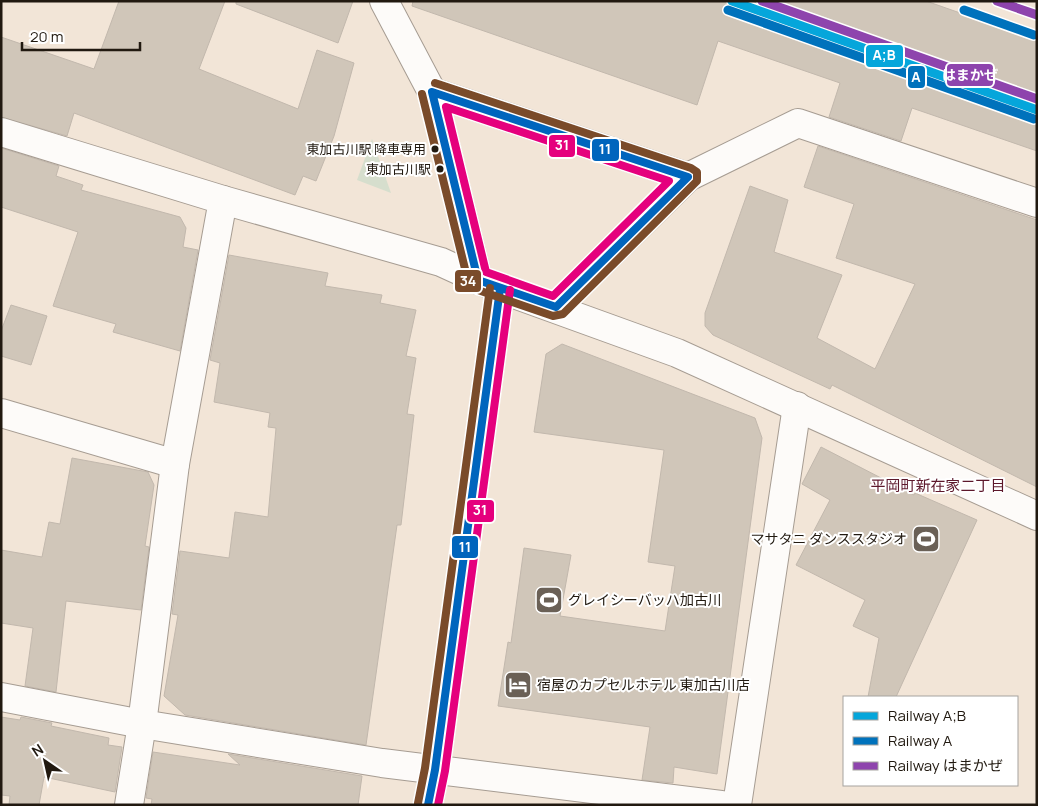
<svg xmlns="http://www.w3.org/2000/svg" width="1038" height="806" font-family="Manrope,'Noto Sans JP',sans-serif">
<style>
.green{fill:#d6decd}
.building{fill:#d0c6b9;stroke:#c2b8ad}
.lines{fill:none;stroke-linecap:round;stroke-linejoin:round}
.street-casing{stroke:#a69c92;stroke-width:30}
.secondary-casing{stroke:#a69c92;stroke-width:30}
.street{stroke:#fdfbf9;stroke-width:28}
.secondary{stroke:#fdfbf9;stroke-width:28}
.bus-1-casing{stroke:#fff;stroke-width:11}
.bus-2-casing{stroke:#fff;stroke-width:11}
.bus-3-casing{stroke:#fff;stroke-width:11}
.bus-1{stroke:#0065bd;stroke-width:8}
.bus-2{stroke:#e5007d;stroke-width:8}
.bus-3{stroke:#7a4b2a;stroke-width:8}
.rail-1-casing{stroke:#fff;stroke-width:12}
.rail-2-casing{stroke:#fff;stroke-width:12}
.rail-3-casing{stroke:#fff;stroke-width:12}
.rail-1{stroke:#05a6db;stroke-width:9}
.rail-2{stroke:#0072bc;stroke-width:9}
.rail-3{stroke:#8e44ad;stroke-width:9}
.bus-dot{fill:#211910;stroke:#fff;stroke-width:2}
.labels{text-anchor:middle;stroke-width:4;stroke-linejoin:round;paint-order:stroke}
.bus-label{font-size:13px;fill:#211910;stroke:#fff;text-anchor:end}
.poi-label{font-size:14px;fill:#211910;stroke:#fff;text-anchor:start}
.neighbourhood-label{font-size:15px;fill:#5d182b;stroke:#fff}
.line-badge{stroke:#fff;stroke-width:2}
.badge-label{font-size:14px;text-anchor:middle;font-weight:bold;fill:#fff}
</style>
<rect width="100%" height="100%" fill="#f2e5d7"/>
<polygon class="green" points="372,139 391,193 357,180"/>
<g class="building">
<polygon points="119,1 225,1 199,69 298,109 317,50 354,63 334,136 316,181 303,176 295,195 74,113 67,136 1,117 1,37 94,69"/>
<polygon points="236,1 353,1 338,43 236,4"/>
<polygon points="413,1 926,1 1037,40 1037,151 912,108 901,141 829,117 840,83 718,41 697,105 412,6"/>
<polygon points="818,146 1037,220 1037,487 832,385 830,389 713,335 705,326 705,313 750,186 788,200 774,252 842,275 817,338 875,369 915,284 836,258 854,204 804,187"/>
<polygon points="1,148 59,166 56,176 83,185 81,190 180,217 186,228 183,247 198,250 180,351 113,332 116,324 53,306 78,232 1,207"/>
<polygon points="229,255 328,273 325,286 382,295 380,303 416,310 406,356 416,358 407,414 414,415 401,525 397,525 366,745 185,715 164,696 178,615 172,614 180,551 229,558 235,512 268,517 276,428 268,427 270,413 214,402 220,363 210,360"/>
<polygon points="11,305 47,316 31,365 1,356 1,331"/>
<polygon points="562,344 755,418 762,438 717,774 674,767 673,783 642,780 650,727 498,706 508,642 511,643 524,548 571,555 560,616 665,631 675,566 648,562 664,450 534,432 546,354"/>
<polygon points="821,447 914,495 915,493 977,520 896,697 868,697 879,638 853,626 865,600 796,565 830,500 802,484"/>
<polygon points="72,458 148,472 154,485 145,546 149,547 141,610 66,601 56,692 25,686 33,628 1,623 1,550 42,557 49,522 60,524"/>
<polygon points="1,717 20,720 21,717 52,723 51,726 109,738 108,745 122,747 115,792 44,777 39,805 9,805 10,796 1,795"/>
<polygon points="153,752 240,765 228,754 362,776 358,805 151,805 152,799 146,798"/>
</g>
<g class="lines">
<g class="street-casing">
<g id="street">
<polyline points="384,1 432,92"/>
<polyline points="1,132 223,200 441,262 500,289 677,353 1037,516"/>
<polyline points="688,177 798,123 1037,203"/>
<polyline points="478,280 432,92 688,177 556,307"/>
<polyline points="1,413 175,464"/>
<polyline points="1,697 142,724 382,763 721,805"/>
<polyline points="129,805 142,724 175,464 223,200"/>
<polyline points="737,805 797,406"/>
</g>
</g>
<g class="secondary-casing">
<polyline id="secondary" points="428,805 435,770 500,289"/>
</g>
<use href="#street" class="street"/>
<use href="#secondary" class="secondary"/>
<g class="bus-1-casing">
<g id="bus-1">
<polygon points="432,92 688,177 556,307 478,280"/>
<polyline points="428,805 435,770 500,289"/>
</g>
</g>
<g class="bus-2-casing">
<g id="bus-2">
<polygon points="446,107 669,181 553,296 486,272"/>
<polyline points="438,805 445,771 510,290"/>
</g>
</g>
<g class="bus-3-casing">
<g id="bus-3">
<polyline points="422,94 469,285 475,289 553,316 563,314 697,181 697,172 691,168 435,83"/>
<polyline points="418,803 425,768 490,288"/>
</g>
</g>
<use href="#bus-1" class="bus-1"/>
<use href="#bus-2" class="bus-2"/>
<use href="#bus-3" class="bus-3"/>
<g class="rail-1-casing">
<polyline id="rail-1" points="732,1 1037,110"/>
</g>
<g class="rail-2-casing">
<g id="rail-2">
<polyline points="728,10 1034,119"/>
<polyline points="964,10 1034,35"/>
</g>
</g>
<g class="rail-3-casing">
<g id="rail-3">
<polyline points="762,1 1037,99"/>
<polyline points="997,1 1037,15"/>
</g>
</g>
<use href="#rail-1" class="rail-1"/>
<use href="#rail-2" class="rail-2"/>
<use href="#rail-3" class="rail-3"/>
</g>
<defs>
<g id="stadium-square" transform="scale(1.4375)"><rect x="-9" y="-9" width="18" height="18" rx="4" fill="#6a6056" stroke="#fff"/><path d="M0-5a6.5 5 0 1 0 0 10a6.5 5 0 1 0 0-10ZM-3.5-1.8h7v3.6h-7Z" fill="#fff"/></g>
<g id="hotel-square" transform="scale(1.4375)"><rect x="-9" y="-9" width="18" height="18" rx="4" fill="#6a6056" stroke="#fff"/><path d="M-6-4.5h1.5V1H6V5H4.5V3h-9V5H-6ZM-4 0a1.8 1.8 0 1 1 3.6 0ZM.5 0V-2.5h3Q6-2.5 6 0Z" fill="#fff"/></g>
</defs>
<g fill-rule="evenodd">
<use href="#stadium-square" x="926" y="539"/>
<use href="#stadium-square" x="549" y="600"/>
<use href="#hotel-square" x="518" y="685"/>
</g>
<g class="bus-dot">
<circle cx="435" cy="149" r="4.5"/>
<circle cx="440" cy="169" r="4.5"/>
</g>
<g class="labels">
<g class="bus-label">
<text x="426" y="154">東加古川駅 降車専用</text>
<text x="431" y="174">東加古川駅</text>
</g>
<g class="poi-label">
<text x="907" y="544" text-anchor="end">マサタニ ダンススタジオ</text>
<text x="568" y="605">グレイシーバッハ加古川</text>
<text x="537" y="690">宿屋のカプセルホテル 東加古川店</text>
</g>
<g class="neighbourhood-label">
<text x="938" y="491">平岡町新在家二丁目</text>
</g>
</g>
<g class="line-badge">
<rect x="865" y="44" width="39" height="24" rx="5" fill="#05a6db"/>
<rect x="946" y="63" width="48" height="24" rx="5" fill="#8e44ad"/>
<rect x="907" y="65" width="19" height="24" rx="5" fill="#0072bc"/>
<rect x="548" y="134" width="28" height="24" rx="5" fill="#e5007d"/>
<rect x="591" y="138" width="29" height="24" rx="5" fill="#0065bd"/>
<rect x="454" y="269" width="28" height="24" rx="5" fill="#7a4b2a"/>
<rect x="466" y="499" width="29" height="24" rx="5" fill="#e5007d"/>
<rect x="451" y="535" width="28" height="24" rx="5" fill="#0065bd"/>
</g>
<g class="badge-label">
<text x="884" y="60">A;B</text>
<text x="970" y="80">はまかぜ</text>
<text x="916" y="82">A</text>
<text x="562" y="150">31</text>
<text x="605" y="154">11</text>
<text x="468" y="286">34</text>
<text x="480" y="515">31</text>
<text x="465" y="552">11</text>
</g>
<rect width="1038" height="806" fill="none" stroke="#211910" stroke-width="5"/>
<rect x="843" y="696" width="175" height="90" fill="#ffffff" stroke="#a6a39f"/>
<rect x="853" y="712" width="25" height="8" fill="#05a6db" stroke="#a6a39f"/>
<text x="888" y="721" font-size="15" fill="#211910">Railway A;B</text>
<rect x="853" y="737" width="25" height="8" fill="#0072bc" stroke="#a6a39f"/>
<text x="888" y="746" font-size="15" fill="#211910">Railway A</text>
<rect x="853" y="762" width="25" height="8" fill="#8e44ad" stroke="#a6a39f"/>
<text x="888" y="771" font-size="15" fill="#211910">Railway はまかぜ</text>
<g transform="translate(45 761) rotate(326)" stroke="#ffffff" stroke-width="4" paint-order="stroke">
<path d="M0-4L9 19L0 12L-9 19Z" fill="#211910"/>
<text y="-8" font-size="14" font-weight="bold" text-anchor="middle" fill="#211910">N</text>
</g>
<path d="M22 42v8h118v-8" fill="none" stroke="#211910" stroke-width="2.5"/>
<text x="30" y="42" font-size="15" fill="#211910" stroke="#ffffff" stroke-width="4" paint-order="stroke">20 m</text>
</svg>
